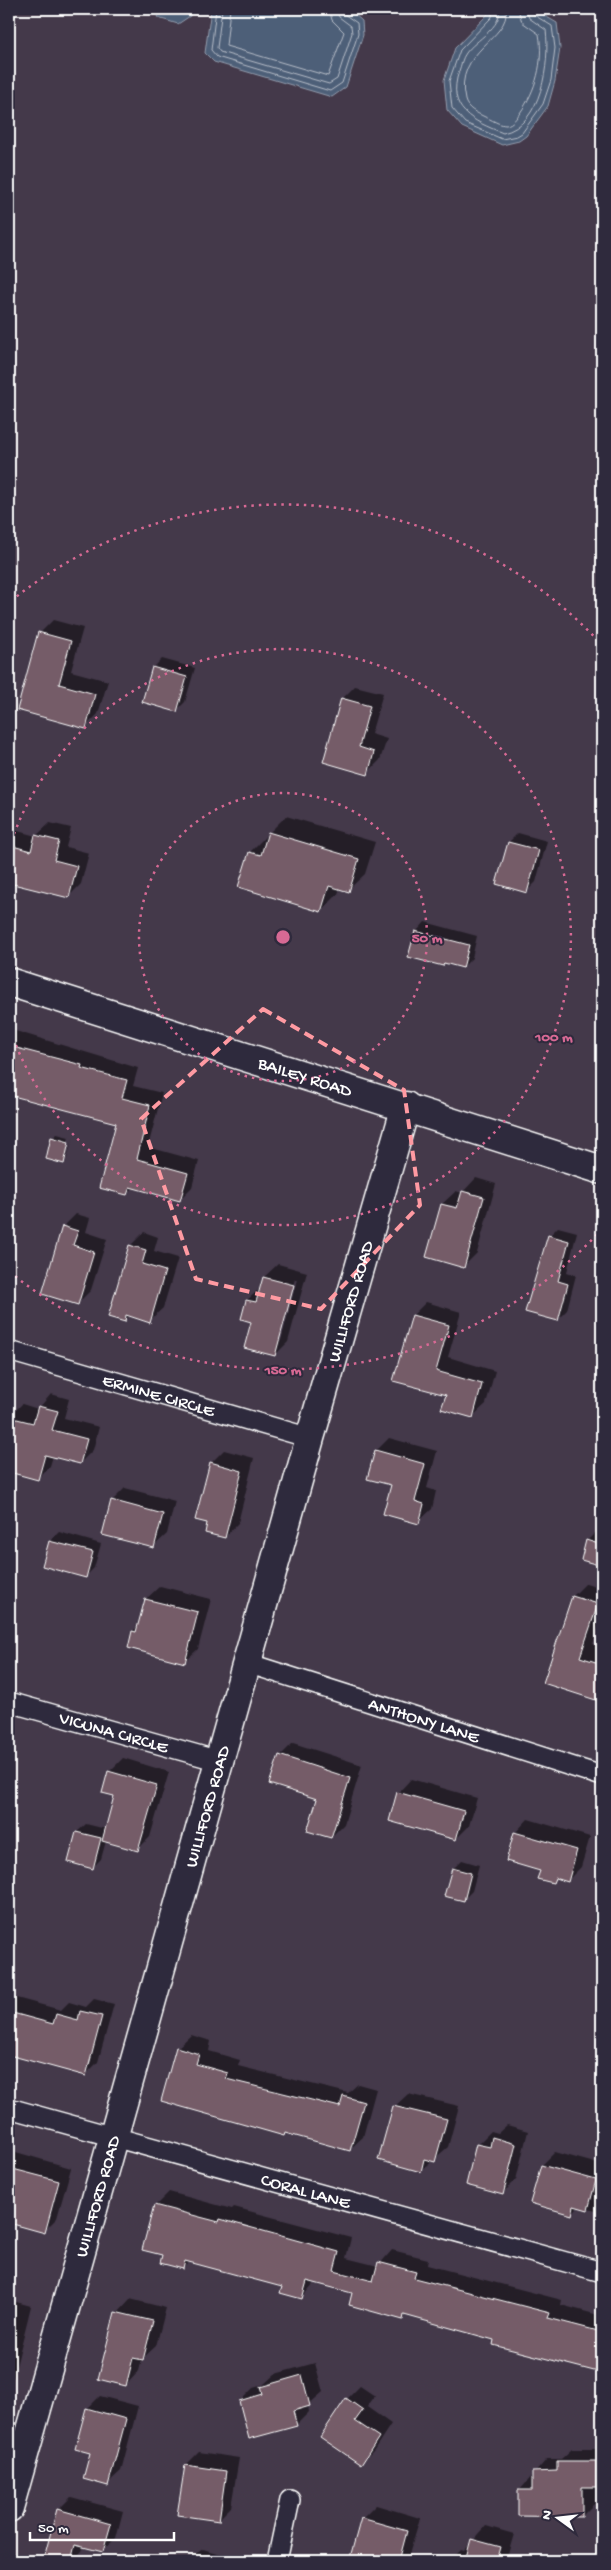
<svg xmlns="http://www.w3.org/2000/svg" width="611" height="2570" font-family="'Gochi Hand',sans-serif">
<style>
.water{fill:#4d5e78;stroke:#949eae}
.shadow{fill:#0007;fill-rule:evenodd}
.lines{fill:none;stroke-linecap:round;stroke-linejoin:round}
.shore{stroke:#b8bfc9;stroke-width:1}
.building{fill:#755c67;stroke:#fff}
.street-casing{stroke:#fff;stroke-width:22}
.secondary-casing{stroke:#fff;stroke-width:31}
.street{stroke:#2f2a3d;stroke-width:19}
.secondary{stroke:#2f2a3d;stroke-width:28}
.marked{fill:none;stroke:#ff9aa2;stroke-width:4;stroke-dasharray:10 6;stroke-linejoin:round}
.ring{fill:none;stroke:#d76994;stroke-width:2.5;stroke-dasharray:2.5 5}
.labels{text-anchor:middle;stroke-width:4;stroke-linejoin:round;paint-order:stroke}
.street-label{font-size:18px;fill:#fff;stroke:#2f2a3d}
.centre{fill:#d76994;stroke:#2f2a3d;stroke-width:2.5}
.ring-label{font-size:15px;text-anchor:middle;font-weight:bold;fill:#d76994;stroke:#2f2a3d;stroke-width:4;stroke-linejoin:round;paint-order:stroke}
</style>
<rect width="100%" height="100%" fill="#44394a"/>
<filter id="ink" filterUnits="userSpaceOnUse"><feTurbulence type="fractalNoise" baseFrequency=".02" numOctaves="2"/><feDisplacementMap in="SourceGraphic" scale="10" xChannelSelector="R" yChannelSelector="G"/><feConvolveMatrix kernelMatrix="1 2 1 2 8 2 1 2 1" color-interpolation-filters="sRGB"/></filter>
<g filter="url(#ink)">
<g class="water">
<polygon points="154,9 193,9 190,16 178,24 158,18"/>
<polygon points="211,9 341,9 352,12 362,21 363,35 346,87 332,97 214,62 205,53"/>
<polygon points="487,9 533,9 557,23 560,48 555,81 548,106 526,136 519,141 502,145 462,127 447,110 444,80 455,48 488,14"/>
</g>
<g class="shadow">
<polygon points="53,620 83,628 71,671 108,681 98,714 85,727 19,709 40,633"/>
<polygon points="162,659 195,668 185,702 177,710 153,668"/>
<polygon points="355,686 383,693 371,734 387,739 380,760 367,773 342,699"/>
<polygon points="286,816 375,842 365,874 348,890 340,888 338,894 321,911 250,852"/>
<polygon points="50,823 71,828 66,847 89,853 81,884 68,897 9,882 9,836 14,830 36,836"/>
<polygon points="518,833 547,841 536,882 527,891 509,842"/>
<polygon points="425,922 477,936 472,958 463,967 446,962 443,965 410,956 417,931"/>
<polygon points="9,1029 138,1068 133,1086 162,1093 148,1147 199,1161 192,1187 180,1199 134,1187 127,1194 118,1122 9,1082"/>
<polygon points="57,1134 69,1137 63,1159 66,1159 73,1138 67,1158 63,1162 53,1138"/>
<path d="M476,1178L496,1184L477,1253L464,1266L442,1204L456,1191L462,1193ZM449,1205L463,1208V1211L449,1207Z"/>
<polygon points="76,1214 90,1218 86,1232 107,1239 91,1290 78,1303 63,1227"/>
<polygon points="558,1227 577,1232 567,1272 576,1275 567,1310 558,1319 549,1236"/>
<polygon points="144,1232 158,1237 154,1251 178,1258 163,1308 149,1321 130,1315 124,1321 130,1246"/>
<path d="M278,1264L307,1272L288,1342L275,1355L253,1321L247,1300L262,1287L264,1277ZM295,1279H297L281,1341H278Z"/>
<polygon points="426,1302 461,1312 448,1357 495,1371 486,1404 472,1417 447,1395 395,1380 413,1315"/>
<polygon points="51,1394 69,1399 64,1418 99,1427 93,1450 80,1463 53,1456 50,1466 37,1479 9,1470 9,1417 22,1404 38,1409"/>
<polygon points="389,1438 437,1451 427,1488 436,1491 432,1509 418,1522 393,1484 376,1451"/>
<polygon points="224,1450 254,1458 238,1523 225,1537 209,1522 211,1463"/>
<polygon points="125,1488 175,1501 167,1534 153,1547 112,1501"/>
<polygon points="59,1532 101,1544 94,1568 85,1577 50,1541"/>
<polygon points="596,1532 602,1534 602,1564 582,1559 587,1541"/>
<polygon points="586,1583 602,1588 602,1615 593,1644 602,1647 602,1701 545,1682 573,1596"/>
<polygon points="160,1586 211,1599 198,1649 184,1662 129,1647 133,1631 139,1625 146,1599"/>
<polygon points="293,1743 362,1765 344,1824 331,1837 318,1798 280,1756"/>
<polygon points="123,1758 169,1772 150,1837 137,1850 106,1841 101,1859 92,1868 77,1832 86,1824 106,1829 116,1796 104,1792 110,1771"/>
<polygon points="411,1779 477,1798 469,1826 456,1839 398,1793"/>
<polygon points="528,1819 590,1837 581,1867 568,1880 557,1877 552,1882 515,1833"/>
<polygon points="462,1860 479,1865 472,1891 463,1900 453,1869"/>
<polygon points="9,1996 61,2010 69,2002 86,2007 94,1999 114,2004 98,2062 86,2074 9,2054"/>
<polygon points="191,2035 211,2041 209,2051 240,2060 238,2066 348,2093 358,2084 376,2089 363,2137 349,2150 286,2132 284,2135 163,2100 177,2048"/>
<polygon points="408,2094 459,2106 448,2147 420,2171 394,2107"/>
<polygon points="507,2125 528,2131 516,2180 503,2193 477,2145 491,2131 498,2133"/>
<polygon points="9,2150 71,2168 57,2218 44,2231 9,2222"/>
<polygon points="555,2152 602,2165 602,2213 579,2206 572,2213 542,2165"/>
<polygon points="169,2192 232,2209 234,2207 351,2238 346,2258 378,2266 392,2250 428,2259 427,2265 562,2300 561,2305 602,2316 602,2372 494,2344 496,2339 406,2315 403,2318 354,2293 315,2282 302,2297 284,2286 190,2261 183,2268 163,2254 144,2249 156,2205"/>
<polygon points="130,2299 166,2308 156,2346 142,2359 139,2371 126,2385 117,2313"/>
<polygon points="9,2300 31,2306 12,2383 9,2386"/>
<polygon points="315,2363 323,2392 308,2405 309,2412 296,2425 240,2401 253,2388 263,2385 275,2374"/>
<polygon points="360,2386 375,2396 367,2407 391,2424 374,2450 361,2463 347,2399"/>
<polygon points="100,2396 138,2406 121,2471 107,2484 91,2452 87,2409"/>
<polygon points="572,2449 602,2449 602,2479 595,2486 595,2503 582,2516 519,2491 547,2459 561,2459"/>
<polygon points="199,2452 239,2458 231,2507 218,2520 186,2465"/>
<polygon points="71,2497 123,2511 116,2538 102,2551 84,2546 82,2551 72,2561 45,2557 58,2510"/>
<polygon points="376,2505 420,2518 408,2558 405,2561 360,2561 351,2559 362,2519"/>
<polygon points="486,2526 514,2534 506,2561 450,2561 461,2550 464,2551"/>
<polygon points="203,2549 237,2559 236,2561 185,2561"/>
</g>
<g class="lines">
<g class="shore">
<polyline points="216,9 211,50 217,57 330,91 342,83 358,34 357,23 344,14 343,9"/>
<polyline points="222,9 217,48 220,52 329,84 337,79 352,33 351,26 339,17 336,9"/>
<polyline points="230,9 226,46 328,76 344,32 332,20 329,9"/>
<polyline points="492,9 492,17 460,50 449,81 452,108 465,123 502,139 517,136 522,133 543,104 551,80 555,48 552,26 534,15 532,9"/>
<path d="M499,9C503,27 475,40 466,53C462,58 461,66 459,71C446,110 473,121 503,133C542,125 550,62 546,30L529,18L526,9"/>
<path d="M506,9C511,39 453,50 465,100C467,109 477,113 485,117C491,119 499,125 506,125C513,124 516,118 520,113C536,90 544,62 539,34L522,22L518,9"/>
</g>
</g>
<g class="building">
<polygon points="38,632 71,641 59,684 95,694 86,729 17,710"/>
<polygon points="152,667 187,677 177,712 142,702"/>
<polygon points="341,698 370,706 359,747 374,752 368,775 323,762"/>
<polygon points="268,832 359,859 349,892 329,886 321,912 238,887 249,852 261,855"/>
<polygon points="35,835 59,841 54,860 77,866 69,898 9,883 9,845 31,851"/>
<polygon points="508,842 539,850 527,893 496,884"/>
<polygon points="415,931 469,945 463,968 444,963 443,966 408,957"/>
<polygon points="9,1046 82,1065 81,1068 127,1080 122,1098 150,1105 137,1159 188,1173 180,1201 130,1187 127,1195 99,1188 116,1123 9,1095"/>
<polygon points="51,1137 69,1142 64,1164 46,1159"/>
<polygon points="462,1191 484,1197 464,1268 426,1257 441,1204 457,1208"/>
<polygon points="62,1226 78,1231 73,1245 94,1252 78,1305 42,1294"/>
<polygon points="548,1235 569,1241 558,1281 568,1284 558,1321 525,1312"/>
<polygon points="129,1245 146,1250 142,1264 165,1271 150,1323 126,1315 125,1322 108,1317"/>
<polygon points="263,1277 294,1285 275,1356 244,1348 251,1322 241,1319 246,1300 256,1302"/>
<polygon points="412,1315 449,1325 436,1371 482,1384 473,1418 441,1409 446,1395 393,1381"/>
<polygon points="38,1406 58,1411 52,1430 87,1439 80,1464 45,1455 38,1480 9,1472 9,1417 33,1423"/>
<polygon points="375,1450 425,1464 415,1501 424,1504 419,1524 383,1514 391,1485 367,1479"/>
<polygon points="210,1462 242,1471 225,1538 205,1533 207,1523 195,1520"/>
<polygon points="111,1500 163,1514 154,1548 102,1535"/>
<polygon points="586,1540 602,1545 602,1566 581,1560"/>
<polygon points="49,1541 93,1552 86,1578 42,1566"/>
<polygon points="572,1596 598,1604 580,1657 602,1664 602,1702 543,1683"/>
<polygon points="145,1599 198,1612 185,1663 128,1648 132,1631 136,1632"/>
<polygon points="279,1755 350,1778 331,1838 307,1831 317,1799 269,1784"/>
<polygon points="108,1771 157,1785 138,1851 102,1841 114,1796 102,1793"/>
<polygon points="397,1792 464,1811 456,1840 389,1821"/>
<polygon points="76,1832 101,1838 93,1869 68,1862"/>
<polygon points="514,1832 577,1850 568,1882 555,1878 553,1883 537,1879 540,1871 506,1861"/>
<polygon points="452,1868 471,1873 464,1901 444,1896"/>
<polygon points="80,2011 102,2016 86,2076 9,2055 9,2012 53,2024 56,2014 78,2020"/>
<polygon points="176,2047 199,2054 196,2064 228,2073 226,2079 340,2107 343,2096 364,2102 350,2151 285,2133 284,2136 161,2101"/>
<polygon points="393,2106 447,2119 435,2162 424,2159 421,2172 378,2160"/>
<polygon points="492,2137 516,2144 503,2195 466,2185 476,2144 490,2147"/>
<polygon points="541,2165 596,2180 588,2210 574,2206 572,2215 530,2203"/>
<polygon points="9,2168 59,2181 45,2233 9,2223"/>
<polygon points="154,2205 219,2222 220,2219 339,2252 334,2271 373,2281 378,2262 416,2272 414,2278 550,2313 548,2318 602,2332 602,2373 493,2345 494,2340 404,2315 403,2320 349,2305 352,2293 307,2281 302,2299 280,2293 282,2287 185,2261 183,2269 160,2263 162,2255 142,2250"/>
<polygon points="115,2312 153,2321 143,2360 133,2358 126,2386 98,2379"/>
<polygon points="302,2375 310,2406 293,2411 297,2426 249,2439 239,2401 262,2394 260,2387"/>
<polygon points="346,2398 363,2410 355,2421 379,2437 361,2465 320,2437"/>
<polygon points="86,2408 126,2419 108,2486 83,2479 90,2453 75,2449"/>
<polygon points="557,2461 596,2461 596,2487 582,2487 582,2517 518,2516 518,2490 532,2490 532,2472 557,2471"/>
<polygon points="185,2465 226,2471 219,2521 177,2515"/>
<polygon points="57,2509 111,2524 103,2552 75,2545 71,2561 44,2558"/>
<polygon points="361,2518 407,2531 399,2561 349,2561"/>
<polygon points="471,2539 501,2547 497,2561 465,2561"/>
</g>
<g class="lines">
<g class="street-casing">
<g id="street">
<path id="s1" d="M9,1351L310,1438"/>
<path id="s2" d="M247,1663L602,1776"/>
<path id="s3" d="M9,1702L219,1761"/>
<path id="s4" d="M9,2108L602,2272"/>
<polyline points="277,2561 290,2500"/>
</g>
</g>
<g class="secondary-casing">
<g id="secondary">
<path id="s5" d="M9,982L602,1170"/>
<path id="s6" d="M9,2508L310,1438L406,1106"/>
</g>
</g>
<use href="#street" class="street"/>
<use href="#secondary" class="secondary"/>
</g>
</g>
<path class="marked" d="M263,1009L404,1090L420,1205L321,1309L196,1279L141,1119Z"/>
<g class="ring">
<circle cx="283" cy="937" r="144"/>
<path d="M9 848A288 288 0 1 1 9 1026"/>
<path d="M602 1229A432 432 0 0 1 11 1273M11 601A432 432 0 0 1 602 645"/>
</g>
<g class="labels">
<g class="street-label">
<text dy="6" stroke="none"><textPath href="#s5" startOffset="311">BAILEY ROAD</textPath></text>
<text dy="6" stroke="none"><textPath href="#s6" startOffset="1254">WILLIFORD ROAD</textPath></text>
<text dy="6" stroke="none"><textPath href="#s1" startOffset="156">ERMINE CIRCLE</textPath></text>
<text dy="6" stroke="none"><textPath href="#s2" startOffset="186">ANTHONY LANE</textPath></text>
<text dy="6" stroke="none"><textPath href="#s3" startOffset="109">VICUNA CIRCLE</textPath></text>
<text dy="6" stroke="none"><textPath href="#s6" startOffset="729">WILLIFORD ROAD</textPath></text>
<text dy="6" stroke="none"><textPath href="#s4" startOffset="308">CORAL LANE</textPath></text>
<text dy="6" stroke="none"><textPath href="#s6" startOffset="324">WILLIFORD ROAD</textPath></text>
</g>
</g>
<circle cx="283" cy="937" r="8" class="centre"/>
<g class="ring-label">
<text x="427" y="942">50 m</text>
<text x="554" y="1041">100 m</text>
<text x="283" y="1374">150 m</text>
</g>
<rect width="611" height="2570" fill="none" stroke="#2f2a3d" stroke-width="30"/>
<rect x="15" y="15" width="581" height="2540" fill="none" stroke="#fff" stroke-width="2" filter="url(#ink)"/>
<g transform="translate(558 2518) rotate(285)" stroke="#2f2a3d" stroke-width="4" paint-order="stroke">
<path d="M0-4L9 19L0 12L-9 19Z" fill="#ffffff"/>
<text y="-8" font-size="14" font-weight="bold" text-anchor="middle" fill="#ffffff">N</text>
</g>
<path d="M30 2532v8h144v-8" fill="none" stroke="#ffffff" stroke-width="2.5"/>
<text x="38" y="2532" font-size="15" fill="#ffffff" stroke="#2f2a3d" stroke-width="4" paint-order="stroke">50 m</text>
</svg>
